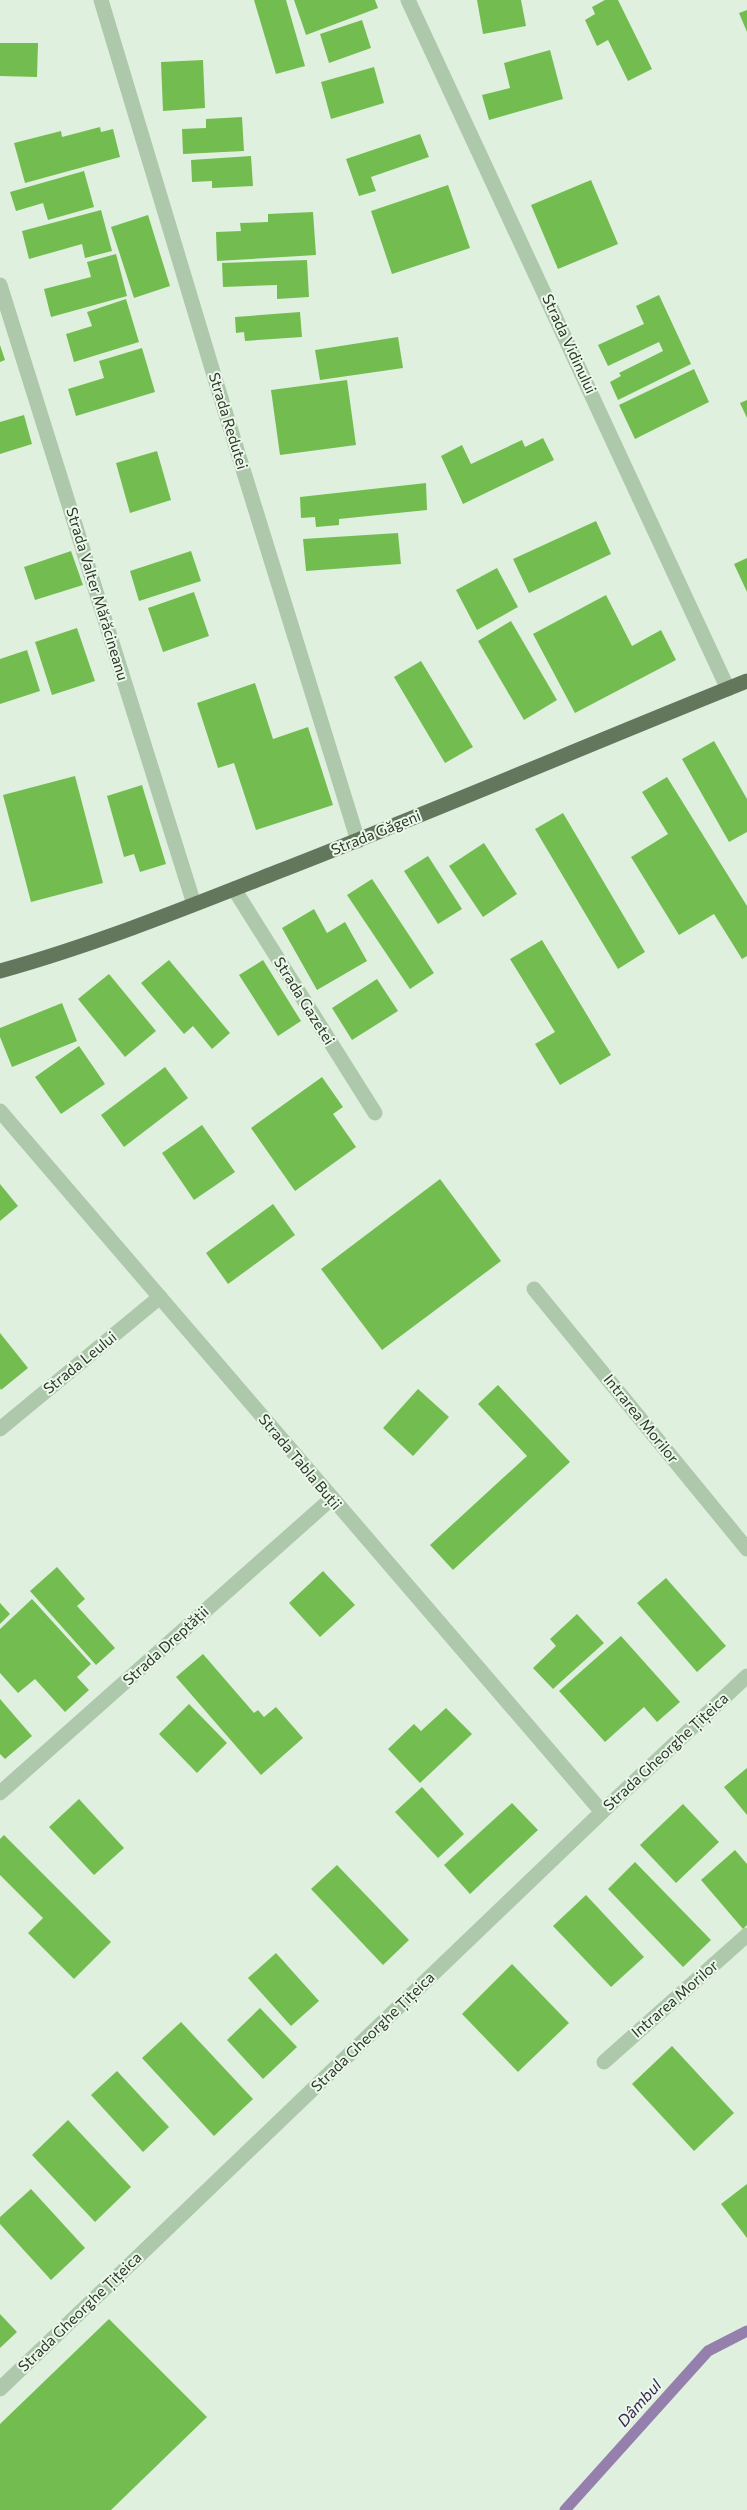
<svg xmlns="http://www.w3.org/2000/svg" width="747" height="2510" font-family="Commissioner,sans-serif">
<style>
.lines{fill:none;stroke-linecap:round;stroke-linejoin:round}
.stream{stroke:#957fac;stroke-width:11}
.building{fill:#73bd50}
.minor{stroke:#aec8ab;stroke-width:15}
.major{stroke:#62775c;stroke-width:15}
.labels{text-anchor:middle;stroke-width:4;stroke-linejoin:round;paint-order:stroke}
.street-label{font-size:15px;fill:#2d372a;stroke:#ebf9eb}
.water-label{font-size:16px;font-style:italic;fill:#3c2255;stroke:#ebf9eb}
</style>
<rect width="100%" height="100%" fill="#dff1de"/>
<g class="lines">
<polyline class="stream" points="565,2510 708,2351 747,2331"/>
</g>
<g class="building">
<polygon points="254,0 286,0 305,66 276,74"/>
<polygon points="294,0 375,0 378,8 306,35"/>
<polygon points="477,0 521,0 526,26 483,34"/>
<polygon points="605,0 618,0 652,69 628,81 608,40 597,46 585,20 595,14 592,7"/>
<polygon points="747,10 747,32 739,13"/>
<polygon points="362,20 371,48 329,63 320,34"/>
<polygon points="0,43 38,43 37,77 0,76"/>
<polygon points="550,50 563,99 489,120 482,95 510,88 504,63"/>
<polygon points="203,60 205,108 163,111 161,62"/>
<polygon points="374,67 384,103 331,119 321,82"/>
<polygon points="242,117 244,151 183,154 182,129 206,128 206,119"/>
<polygon points="100,127 101,132 113,129 120,157 25,183 14,143 61,131 62,137"/>
<polygon points="420,134 429,157 371,177 376,191 359,196 346,159"/>
<polygon points="251,156 253,186 212,188 212,181 192,182 191,160"/>
<polygon points="84,171 94,207 48,220 43,203 16,211 10,192"/>
<polygon points="591,180 618,244 558,269 531,205"/>
<polygon points="448,185 470,248 392,274 371,211"/>
<polygon points="101,210 112,251 85,258 82,244 29,259 22,231"/>
<polygon points="313,212 316,255 217,261 216,232 241,231 240,223 268,222 268,214"/>
<polygon points="148,215 170,286 134,298 111,227"/>
<polygon points="116,254 127,296 51,317 44,289 91,277 87,262"/>
<polygon points="307,260 309,297 277,299 277,285 223,287 222,263"/>
<polygon points="659,295 691,364 618,400 610,382 621,376 619,373 663,351 659,342 608,366 598,345 644,324 636,306"/>
<polygon points="126,299 139,342 74,362 66,334 92,326 87,312"/>
<polygon points="300,312 302,337 245,341 244,332 236,333 235,317"/>
<polygon points="398,337 403,368 320,380 315,350"/>
<polygon points="0,345 5,360 0,362"/>
<polygon points="142,348 155,392 76,416 68,389 104,378 99,361"/>
<polygon points="694,369 709,402 635,439 619,405"/>
<polygon points="347,380 356,445 280,455 271,390"/>
<polygon points="747,400 747,418 740,403"/>
<polygon points="24,415 32,444 0,454 0,422"/>
<polygon points="543,438 554,460 463,504 441,456 462,445 471,464 522,440 525,447"/>
<polygon points="157,451 171,500 130,513 116,463"/>
<polygon points="426,483 427,510 339,519 339,525 316,527 315,517 301,518 300,497"/>
<polygon points="596,521 611,554 529,593 513,559"/>
<polygon points="398,533 401,564 306,571 303,539"/>
<polygon points="71,551 83,585 35,600 24,567"/>
<polygon points="191,551 201,581 139,601 130,571"/>
<polygon points="747,558 747,592 734,564"/>
<polygon points="497,568 518,607 477,630 456,590"/>
<polygon points="194,592 209,636 163,652 148,608"/>
<polygon points="606,595 632,646 661,630 676,660 575,713 533,634"/>
<polygon points="511,621 557,700 524,720 478,641"/>
<polygon points="77,628 95,681 52,695 35,642"/>
<polygon points="27,650 40,691 0,704 0,659"/>
<polygon points="421,661 473,747 445,763 394,677"/>
<polygon points="255,683 273,739 308,727 333,805 256,830 234,763 218,768 197,703"/>
<polygon points="714,741 747,799 747,832 729,842 682,759"/>
<polygon points="75,776 103,883 31,902 3,795"/>
<polygon points="667,777 747,906 747,956 742,959 714,914 679,935 631,857 668,834 642,792"/>
<polygon points="142,785 166,864 140,872 134,854 124,857 107,796"/>
<polygon points="563,813 645,952 618,969 535,829"/>
<polygon points="484,843 517,894 483,917 449,866"/>
<polygon points="428,856 462,909 438,924 404,871"/>
<polygon points="372,879 434,973 410,989 347,895"/>
<polygon points="314,909 327,933 345,922 367,961 317,990 282,928"/>
<polygon points="542,940 611,1055 560,1085 535,1044 555,1032 510,959"/>
<polygon points="169,960 230,1033 212,1049 193,1026 184,1034 141,983"/>
<polygon points="263,960 301,1021 278,1036 239,975"/>
<polygon points="109,974 156,1031 125,1057 78,999"/>
<polygon points="377,979 398,1011 352,1040 332,1008"/>
<polygon points="62,1003 77,1041 12,1067 0,1037 0,1028"/>
<polygon points="79,1046 105,1084 61,1114 35,1077"/>
<polygon points="165,1067 188,1098 124,1147 101,1115"/>
<polygon points="322,1077 343,1107 333,1114 356,1147 295,1191 251,1128"/>
<polygon points="202,1125 235,1172 194,1200 162,1153"/>
<polygon points="440,1179 501,1261 382,1350 321,1269"/>
<polygon points="0,1184 18,1206 0,1221"/>
<polygon points="273,1204 295,1235 228,1284 206,1253"/>
<polygon points="0,1333 28,1368 1,1390 0,1388"/>
<polygon points="498,1385 570,1462 453,1570 430,1545 527,1456 478,1404"/>
<polygon points="418,1389 449,1417 413,1456 383,1428"/>
<polygon points="57,1567 85,1599 77,1606 115,1648 96,1665 30,1591"/>
<polygon points="323,1571 355,1605 320,1637 289,1603"/>
<polygon points="666,1578 726,1646 697,1672 637,1603"/>
<polygon points="32,1599 91,1664 77,1677 89,1690 65,1712 35,1679 18,1693 0,1673 0,1629"/>
<polygon points="0,1603 10,1614 0,1624"/>
<polygon points="577,1614 604,1643 553,1689 533,1668 556,1646 550,1639"/>
<polygon points="621,1636 680,1702 657,1722 644,1707 605,1742 559,1691"/>
<polygon points="203,1654 254,1713 258,1710 264,1717 276,1707 303,1738 261,1775 176,1677"/>
<polygon points="0,1699 32,1736 5,1759 0,1754"/>
<polygon points="189,1704 227,1743 197,1773 159,1734"/>
<polygon points="446,1708 472,1734 420,1783 388,1749 414,1724 421,1731"/>
<polygon points="747,1768 747,1815 724,1787"/>
<polygon points="422,1787 464,1834 438,1858 395,1812"/>
<polygon points="79,1799 124,1848 94,1875 49,1827"/>
<polygon points="512,1803 538,1830 470,1894 444,1865"/>
<polygon points="683,1804 719,1842 676,1883 640,1845"/>
<polygon points="4,1835 111,1942 74,1979 28,1933 43,1918 0,1875 0,1839"/>
<polygon points="735,1850 747,1864 747,1925 743,1929 701,1880"/>
<polygon points="635,1862 711,1940 683,1967 608,1889"/>
<polygon points="337,1865 409,1940 383,1965 311,1889"/>
<polygon points="586,1895 644,1957 611,1987 553,1926"/>
<polygon points="276,1953 319,2001 291,2026 248,1978"/>
<polygon points="512,1964 569,2023 518,2072 462,2014"/>
<polygon points="260,2008 297,2047 263,2079 227,2040"/>
<polygon points="181,2022 253,2099 214,2136 142,2058"/>
<polygon points="672,2046 734,2113 694,2151 632,2084"/>
<polygon points="117,2071 169,2127 143,2152 91,2095"/>
<polygon points="68,2120 131,2187 95,2222 32,2155"/>
<polygon points="747,2184 747,2238 721,2204"/>
<polygon points="31,2189 85,2248 51,2280 0,2224 0,2217"/>
<polygon points="0,2314 17,2332 0,2348"/>
<polygon points="109,2319 207,2417 111,2510 0,2510 0,2424"/>
</g>
<g class="lines">
<g class="minor">
<polyline points="101,0 216,382 358,841"/>
<polyline points="408,0 728,689"/>
<polyline points="0,285 194,904"/>
<polyline points="234,889 375,1113"/>
<polyline points="0,1111 602,1812"/>
<polyline points="534,1289 747,1549"/>
<polyline points="0,1429 160,1297"/>
<polyline points="0,1793 331,1499"/>
<polyline points="604,2062 747,1935"/>
<polyline points="0,2389 602,1812 747,1676"/>
</g>
<path class="major" d="M0,971C94,945 186,908 277,872C434,811 590,744 747,681"/>
</g>
<g class="labels">
<g class="street-label">
<text transform="translate(569 344) rotate(65)" y="5">Strada Vidinului</text>
<text transform="translate(228 421) rotate(73)" y="5">Strada Redutei</text>
<text transform="translate(97 594) rotate(73)" y="5">Strada Valter Mărăcineanu</text>
<text transform="translate(376 833) rotate(-22)" y="5">Strada Găgeni</text>
<text transform="translate(304 1001) rotate(58)" y="5">Strada Gazetei</text>
<text transform="translate(80 1363) rotate(-39)" y="5">Strada Leului</text>
<text transform="translate(641 1419) rotate(51)" y="5">Intrarea Morilor</text>
<text transform="translate(300 1462) rotate(50)" y="5">Strada Tabla Buții</text>
<text transform="translate(166 1646) rotate(-42)" y="5">Strada Dreptății</text>
<text transform="translate(666 1752) rotate(-43)" y="5">Strada Gheorghe Țițeica</text>
<text transform="translate(675 1999) rotate(-41)" y="5">Intrarea Morilor</text>
<text transform="translate(373 2032) rotate(-44)" y="5">Strada Gheorghe Țițeica</text>
<text transform="translate(80 2312) rotate(-44)" y="5">Strada Gheorghe Țițeica</text>
</g>
<g class="water-label">
<text transform="translate(639 2403) rotate(-48)" y="6">Dâmbul</text>
</g>
</g>
</svg>
